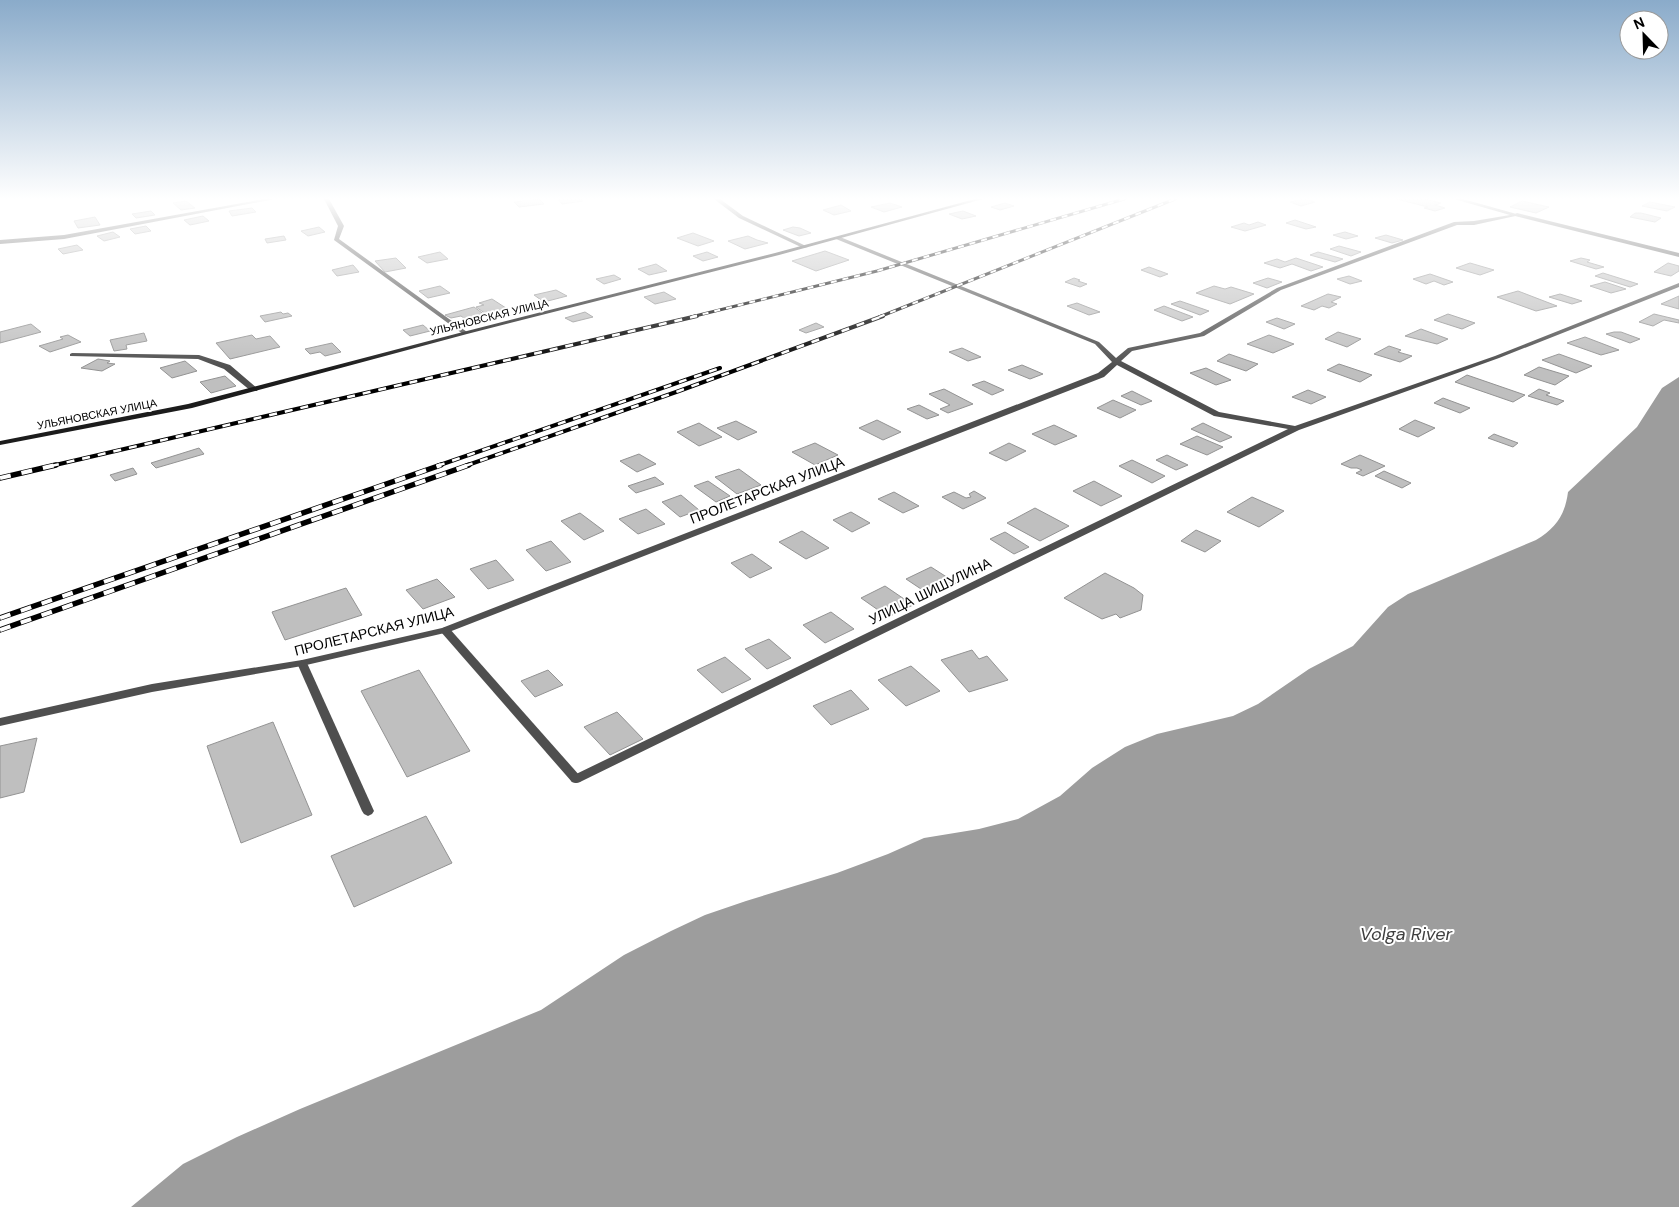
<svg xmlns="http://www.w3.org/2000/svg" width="1679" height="1207" font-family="'DM Sans',sans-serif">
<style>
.water{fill:#9d9d9d}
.building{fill:#bfbfbf;stroke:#939393}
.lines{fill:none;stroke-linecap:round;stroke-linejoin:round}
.service{fill:#4f4f4f;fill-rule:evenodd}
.minor{fill:#4f4f4f;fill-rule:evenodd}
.secondary{fill:#1c1c1c;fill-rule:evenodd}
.rail-far2-casing{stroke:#000;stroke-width:3}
.rail-far1-casing{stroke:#000;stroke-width:4}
.rail-casing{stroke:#000;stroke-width:5.5}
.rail-far2{stroke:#fff;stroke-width:2;stroke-dasharray:6;stroke-linecap:butt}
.rail-far1{stroke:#fff;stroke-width:2.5;stroke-dasharray:8;stroke-linecap:butt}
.rail{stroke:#fff;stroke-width:4;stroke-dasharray:11;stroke-linecap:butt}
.labels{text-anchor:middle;stroke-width:4;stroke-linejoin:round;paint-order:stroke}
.far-street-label{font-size:11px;fill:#000;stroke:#fff}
.street-label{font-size:14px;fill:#000;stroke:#fff}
.near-water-label{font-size:18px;font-style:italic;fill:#3e3e3e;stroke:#fff}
</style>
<rect width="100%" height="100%" fill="#fff"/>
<path class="water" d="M1679,377V1207H131L183,1164L237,1137L300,1109L541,1010L624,955L671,931L705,915L746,901L837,873L888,854L924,838L979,829L1018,819L1060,796L1092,768L1125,747L1157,734L1233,716L1258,704L1309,669L1353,646L1388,607L1408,594L1536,540C1556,528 1565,515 1568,492L1637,427L1662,388Z"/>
<g class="building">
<polygon points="539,199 544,204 519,207 514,202"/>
<polygon points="558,199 581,199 583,201 562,204"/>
<polygon points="1304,199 1315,202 1301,206 1290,202"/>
<polygon points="1397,199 1425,199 1441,203 1435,205 1445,208 1435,211 1424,208 1428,207"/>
<polygon points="186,201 195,208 181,210 173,203"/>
<polygon points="1522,201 1549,207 1536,213 1510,207"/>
<polygon points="1650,202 1675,207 1667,211 1642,206"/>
<polygon points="890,203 902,207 884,212 871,207"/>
<polygon points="1005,203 1014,206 1000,210 991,207"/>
<polygon points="841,205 851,211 834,215 823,210"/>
<polygon points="252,208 256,212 232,216 229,211"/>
<polygon points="151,211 155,215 136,218 132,214"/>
<polygon points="963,211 976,216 962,219 949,214"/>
<polygon points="1635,213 1641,213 1661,218 1655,222 1630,217"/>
<polygon points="203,216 209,221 190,225 184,220"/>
<polygon points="95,217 100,225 78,228 74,221"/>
<polygon points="1295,220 1316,227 1306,229 1286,223"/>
<polygon points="1258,222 1266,225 1245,231 1231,227 1244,223 1249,225"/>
<polygon points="146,226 151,231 135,234 130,229"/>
<polygon points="319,227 325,232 308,236 301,231"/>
<polygon points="793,227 800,228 811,233 799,236 783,230"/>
<polygon points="113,232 120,237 104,241 97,236"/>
<polygon points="1345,232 1358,236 1346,239 1333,235"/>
<polygon points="693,233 714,241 698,246 677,238"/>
<polygon points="1386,235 1403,240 1392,243 1375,238"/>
<polygon points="284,236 286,240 267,243 265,239"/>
<polygon points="748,236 757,240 768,243 745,249 728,241"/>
<polygon points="77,245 83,250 63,254 58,249"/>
<polygon points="1339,246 1361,252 1351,256 1330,249"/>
<polygon points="825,251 849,260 816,271 792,261"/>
<polygon points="440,252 448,259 427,263 418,257"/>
<polygon points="707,252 718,257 703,261 693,256"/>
<polygon points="1318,252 1343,259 1335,262 1310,255"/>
<polygon points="396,258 406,268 385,272 375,261"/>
<polygon points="1296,258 1323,267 1311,271 1292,264 1280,268 1264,263 1277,259 1285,262"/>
<polygon points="1581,258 1590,260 1587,262 1604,267 1596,269 1570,261"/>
<polygon points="1470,263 1494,270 1480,275 1456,268"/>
<polygon points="1668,263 1679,266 1679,271 1671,276 1654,272"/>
<polygon points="656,264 667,271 649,275 638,269"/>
<polygon points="353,265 359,272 337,276 332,270"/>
<polygon points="1149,267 1168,274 1160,277 1141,270"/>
<polygon points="1603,273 1638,284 1630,287 1595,276"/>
<polygon points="1430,274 1453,282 1444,285 1434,281 1426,284 1413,279"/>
<polygon points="614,275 621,279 604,284 596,279"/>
<polygon points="1349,276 1362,281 1350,284 1337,279"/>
<polygon points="1074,278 1080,280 1078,281 1087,284 1080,287 1065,282"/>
<polygon points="1268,278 1282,282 1267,288 1253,283"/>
<polygon points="1605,282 1626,289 1611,293 1590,286"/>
<polygon points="440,286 450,293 428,298 419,291"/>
<polygon points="1214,286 1225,289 1231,287 1254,294 1230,304 1196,293"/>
<polygon points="556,290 567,296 544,302 534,295"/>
<polygon points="1518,291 1557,306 1536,311 1497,297"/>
<polygon points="664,292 676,299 655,304 644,297"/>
<polygon points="1328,294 1341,297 1331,302 1337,304 1329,308 1322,306 1314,310 1301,306"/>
<polygon points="1560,294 1582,301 1572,304 1549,297"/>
<polygon points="1679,296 1679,309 1661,304"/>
<polygon points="492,299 509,310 492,315 486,314 476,307 484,305 479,303"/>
<polygon points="1180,301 1209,311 1200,315 1171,304"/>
<polygon points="1077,303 1100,312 1089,315 1067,306"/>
<polygon points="1164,306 1193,317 1182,321 1154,310"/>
<polygon points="474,307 485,315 468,321 461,316 451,318 445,315"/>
<polygon points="281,312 283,314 288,313 292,316 265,322 260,316"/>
<polygon points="585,312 593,317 573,322 565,318"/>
<polygon points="1448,314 1475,323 1462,329 1434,320"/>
<polygon points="1654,314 1679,320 1679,323 1664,320 1653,326 1639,322"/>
<polygon points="1277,318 1295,324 1284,329 1266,322"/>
<polygon points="816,323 824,327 806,333 799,330"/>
<polygon points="31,324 41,332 0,343 0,332"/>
<polygon points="423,325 430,331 410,336 403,330"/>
<polygon points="1421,329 1448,339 1437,344 1405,336"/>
<polygon points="1338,332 1361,339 1347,347 1325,339"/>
<polygon points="1614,332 1621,332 1640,339 1630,343 1606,334"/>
<polygon points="144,333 147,341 126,345 127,349 114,351 110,340"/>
<polygon points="68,335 81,342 50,352 39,346 63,339 60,337"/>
<polygon points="252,335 256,339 270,336 280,347 230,359 216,343"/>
<polygon points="1269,335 1294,344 1273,353 1247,344"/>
<polygon points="1585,337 1619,350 1601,355 1567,343"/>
<polygon points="332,343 341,352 325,356 320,352 310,354 305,349"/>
<polygon points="1389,346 1401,350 1398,352 1412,356 1400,362 1374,354"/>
<polygon points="962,348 981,357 968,361 949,352"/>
<polygon points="1229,354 1258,364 1246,371 1217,361"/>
<polygon points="1559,354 1592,366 1576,373 1542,360"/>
<polygon points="98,359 110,361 107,363 115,364 102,371 81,368"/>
<polygon points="185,361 197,371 172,378 160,368"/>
<polygon points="1339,364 1372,375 1360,382 1327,370"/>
<polygon points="1022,365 1043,374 1030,379 1008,370"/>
<polygon points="1539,367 1569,376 1555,385 1524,375"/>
<polygon points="1206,368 1231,380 1216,385 1190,373"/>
<polygon points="1467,375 1525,395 1513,402 1455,382"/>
<polygon points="225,376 236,386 211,393 200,382"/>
<polygon points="984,381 1004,390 992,395 972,385"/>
<polygon points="944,389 973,404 948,413 940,409 950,405 929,394"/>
<polygon points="1539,389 1550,393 1546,395 1564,401 1557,405 1528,396"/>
<polygon points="1308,390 1326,397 1311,404 1292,397"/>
<polygon points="1132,391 1152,401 1141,405 1121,396"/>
<polygon points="1443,398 1470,408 1460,413 1434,403"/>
<polygon points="1113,400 1136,410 1120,418 1097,408"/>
<polygon points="919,405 939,415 927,419 907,409"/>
<polygon points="877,420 901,432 883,440 859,428"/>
<polygon points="1415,420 1435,428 1418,437 1399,429"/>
<polygon points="736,421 757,432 738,440 717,428"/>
<polygon points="699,423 722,437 699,446 677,432"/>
<polygon points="1203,423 1232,437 1220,442 1191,429"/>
<polygon points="1054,425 1077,436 1055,445 1032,434"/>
<polygon points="1494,434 1518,443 1513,447 1488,438"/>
<polygon points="1197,436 1223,447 1207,455 1180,444"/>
<polygon points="815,443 838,455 815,465 792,452"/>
<polygon points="1009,443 1026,451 1006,461 989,453"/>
<polygon points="199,448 204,454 156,468 151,463"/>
<polygon points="639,454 656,464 637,472 620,461"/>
<polygon points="1167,455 1188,465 1176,470 1156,460"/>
<polygon points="1360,455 1385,466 1363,476 1356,473 1362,470 1357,468 1351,468 1341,464"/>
<polygon points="1132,460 1165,476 1152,483 1119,466"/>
<polygon points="133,468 137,474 115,481 110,475"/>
<polygon points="739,469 761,485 737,494 715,477"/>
<polygon points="1384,471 1411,483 1402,488 1375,476"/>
<polygon points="655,477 664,484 636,493 628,486"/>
<polygon points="708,481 730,496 716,502 694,486"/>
<polygon points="1094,481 1122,496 1101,506 1073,491"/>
<polygon points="974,491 986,498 963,509 942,497 954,492 966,498 971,497 969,494"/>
<polygon points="894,492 919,506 903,513 878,499"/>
<polygon points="681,495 699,510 680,517 662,502"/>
<polygon points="1252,497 1284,511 1259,527 1227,512"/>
<polygon points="1035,508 1069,526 1040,541 1007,523"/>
<polygon points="646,509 665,524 638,534 619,519"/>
<polygon points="851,512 870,523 852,532 833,520"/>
<polygon points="580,513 604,531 584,540 561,521"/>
<polygon points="1196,530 1221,541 1205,552 1181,541"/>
<polygon points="802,531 829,548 806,559 779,542"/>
<polygon points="1005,532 1029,547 1014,554 990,539"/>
<polygon points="551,541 571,562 546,571 526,550"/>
<polygon points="752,554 772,568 750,578 731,563"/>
<polygon points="496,560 514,580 488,589 470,569"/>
<polygon points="931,567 956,583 930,595 906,579"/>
<polygon points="1105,573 1134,588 1143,595 1141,610 1120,618 1116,614 1102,619 1064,598"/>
<polygon points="437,579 455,597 423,609 406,590"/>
<polygon points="885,586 913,605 888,617 861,598"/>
<polygon points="346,588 362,615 285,640 272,612"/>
<polygon points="831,612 854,629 825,643 803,625"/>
<polygon points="769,639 791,658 767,669 745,649"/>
<polygon points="972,650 979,659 987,656 1008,680 969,692 941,660"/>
<polygon points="725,657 751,679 722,693 697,670"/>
<polygon points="911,666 940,691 906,706 878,680"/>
<polygon points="419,670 470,751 407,777 361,691"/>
<polygon points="548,670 563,685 535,697 521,681"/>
<polygon points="851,690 869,709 831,725 813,706"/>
<polygon points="617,712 643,739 610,755 584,727"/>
<polygon points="273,722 312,815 241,843 207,746"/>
<polygon points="37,738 24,792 0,798 0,746"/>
<polygon points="426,816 452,863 354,907 331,856"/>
</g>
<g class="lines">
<g class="service">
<polygon points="1517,213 1679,253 1679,257 1515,216 1515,214"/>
<polygon points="445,627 449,628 580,776 582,779 580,782 576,783 572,782 441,632 440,630"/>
<polygon points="302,660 307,663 374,811 372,814 368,816 364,814 362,811 297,663"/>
</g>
<g class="minor">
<polygon points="264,199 275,199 64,239 0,244 0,240 64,235"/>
<polygon points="324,199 329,199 344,226 339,239 467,332 467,334 463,334 334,240 338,226"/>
<polygon points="714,199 720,199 743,216 808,247 803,248 739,218"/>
<polygon points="1454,199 1463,199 1520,215 1474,225 1457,225 1281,290 1204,336 1132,351 1121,361 1219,412 1295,426 1495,356 1679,283 1679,287 1499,358 1299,430 580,782 576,783 572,782 570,779 572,776 1288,429 1214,416 1117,365 1104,377 449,632 302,666 152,692 0,726 0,718 152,684 302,660 442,628 1098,373 1112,362 1095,344 836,239 836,237 840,237 1099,342 1116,358 1128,348 1200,333 1277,288 1454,222 1474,221 1510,215"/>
<polygon points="72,353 199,355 230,365 258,389 257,391 251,391 224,369 198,359 70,356 70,354"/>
</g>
<polygon class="secondary" points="975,199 983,199 779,255 467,334 192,408 0,445 0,441 188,404 463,332 775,253"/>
<g class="rail-far2-casing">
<g id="rail-far2">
<polyline points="691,317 877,271 1124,199"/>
<polyline points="879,317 1175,199"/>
</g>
</g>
<g class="rail-far1-casing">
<g id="rail-far1">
<polyline points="51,466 697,316"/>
<polyline points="437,466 720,368"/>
<polyline points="465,466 679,391 883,316"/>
</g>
</g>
<g class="rail-casing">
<g id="rail">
<polyline points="0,478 56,465"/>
<polyline points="0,618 441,465"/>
<polyline points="0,630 469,465"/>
</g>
</g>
<use href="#rail-far2" class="rail-far2"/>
<use href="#rail-far1" class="rail-far1"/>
<use href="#rail" class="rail"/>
</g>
<linearGradient id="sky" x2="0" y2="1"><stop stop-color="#8aabca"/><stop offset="0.54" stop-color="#fff"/><stop offset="1" stop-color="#fff" stop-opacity="0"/></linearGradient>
<rect width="1679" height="368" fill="url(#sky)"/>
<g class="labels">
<g class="far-street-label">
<text transform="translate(489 317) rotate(-14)" y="4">УЛЬЯНОВСКАЯ УЛИЦА</text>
<text transform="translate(97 414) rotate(-11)" y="4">УЛЬЯНОВСКАЯ УЛИЦА</text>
</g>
<g class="street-label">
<text transform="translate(767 490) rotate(-21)" y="5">ПРОЛЕТАРСКАЯ УЛИЦА</text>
<text transform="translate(930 591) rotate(-26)" y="5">УЛИЦА ШИШУЛИНА</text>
<text transform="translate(374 631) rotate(-14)" y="5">ПРОЛЕТАРСКАЯ УЛИЦА</text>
</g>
<g class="near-water-label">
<text x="1406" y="940">Volga River</text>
</g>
</g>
<g transform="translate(1644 35) rotate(337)"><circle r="24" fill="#ffffff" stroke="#999999"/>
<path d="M0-4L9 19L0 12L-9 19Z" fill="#000000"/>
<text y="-8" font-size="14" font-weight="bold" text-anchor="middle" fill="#000000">N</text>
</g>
</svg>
